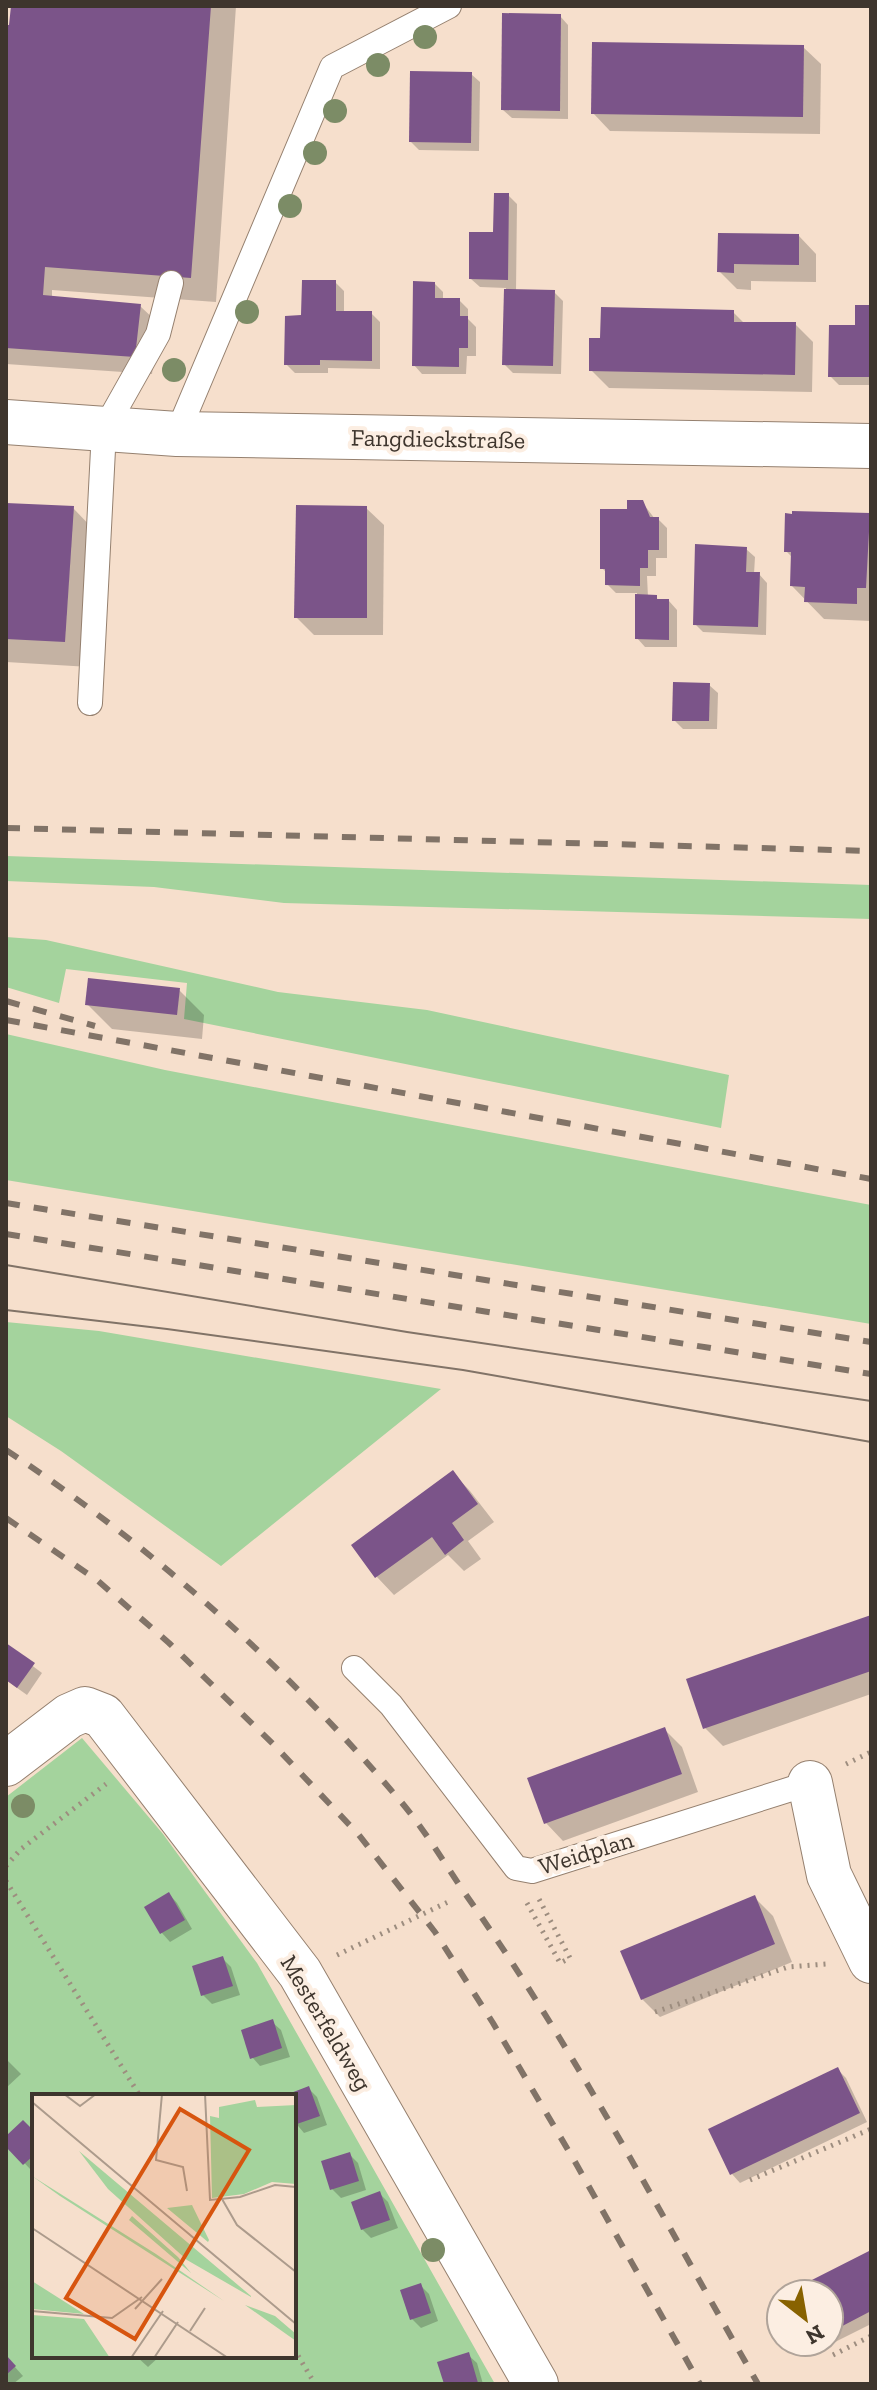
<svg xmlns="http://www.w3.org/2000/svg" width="877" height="2390" font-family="'Zilla Slab',serif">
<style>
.green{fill:#a4d39d;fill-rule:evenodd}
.shadow{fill:#0003}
.building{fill:#7b5489}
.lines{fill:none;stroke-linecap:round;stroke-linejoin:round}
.service-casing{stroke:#95806f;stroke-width:26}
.minor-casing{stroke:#95806f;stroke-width:46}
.path{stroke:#9d8d7f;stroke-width:5;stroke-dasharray:2 6;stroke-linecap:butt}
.service{stroke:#fff;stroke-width:24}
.minor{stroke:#fff;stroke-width:44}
.tram{stroke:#817367;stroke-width:2}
.rail{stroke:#817367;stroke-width:6;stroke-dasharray:14 14;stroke-linecap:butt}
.tree{fill:#7c8c66}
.labels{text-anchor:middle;stroke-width:8;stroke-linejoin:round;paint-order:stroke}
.street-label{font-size:24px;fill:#3e352d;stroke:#fceee2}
.inset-road{fill:none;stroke:#ac9b8c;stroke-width:2}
.view{fill:#d7550f;fill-opacity:0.15;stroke:#d7550f;stroke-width:4}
.inset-edge{fill:none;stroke:#3e352d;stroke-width:4}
</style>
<rect width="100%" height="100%" fill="#f6dfcc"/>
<g class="green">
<polygon points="6,856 871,885 871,919 284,903 154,887 6,881"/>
<polygon points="6,937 46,940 278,992 427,1010 729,1075 721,1128 184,1019 187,983 66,969 59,1003 6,987"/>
<polygon points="6,1034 165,1070 871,1205 871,1324 6,1180"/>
<polygon points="6,1322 99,1331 441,1389 221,1566 61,1451 6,1416"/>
<path d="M82,1738L163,1834L257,1963L495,2384H6V1797ZM34,2096H294V2356H34Z"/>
</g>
<g class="shadow">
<polygon points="13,6 236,6 216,302 52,290 52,298 140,306 158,323 152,374 6,364 6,27 11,28"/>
<polygon points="560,16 568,25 568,119 512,118 503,110"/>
<polygon points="803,47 821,64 820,134 610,131 593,113"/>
<polygon points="471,74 480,82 479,151 419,150 411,142"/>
<polygon points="508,195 517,204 516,291 554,292 563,301 561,374 513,373 504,364 506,288 480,287 471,279 495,234"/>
<polygon points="720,235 799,236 816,254 816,282 751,281 751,290 737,289 719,271"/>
<polygon points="335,282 344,291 344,313 371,313 380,322 380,369 328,368 328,373 295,373 286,364 303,317"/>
<polygon points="435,284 443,292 443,300 459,300 468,309 468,319 476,327 476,356 467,356 466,374 422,374 414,365"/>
<polygon points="871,307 871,385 839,385 830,376"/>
<polygon points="733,312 745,324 795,324 813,342 812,392 609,388 591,370"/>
<polygon points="642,502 655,519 658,519 667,528 667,558 656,558 656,576 647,576 648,597 669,601 677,610 677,647 645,647 637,638 637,593 616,593 607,584 607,573 602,568 629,511"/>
<polygon points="6,505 73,508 98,534 90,667 6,662"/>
<polygon points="366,508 384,525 383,635 314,635 296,617"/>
<polygon points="869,515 871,517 871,621 824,619 792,586 793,558 786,551"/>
<polygon points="746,549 755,557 754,574 759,574 767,583 766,635 703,632 695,624"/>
<polygon points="709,685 718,693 717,729 683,729 674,720"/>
<polygon points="179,990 204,1015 202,1039 112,1029 87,1004"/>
<polygon points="453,1473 470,1491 494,1522 468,1541 481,1559 464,1571 448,1555 394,1595 377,1577 354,1545"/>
<polygon points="871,1617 871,1694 723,1746 705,1728"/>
<polygon points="6,1646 42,1673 27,1695 6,1680"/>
<polygon points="664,1729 682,1747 698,1792 563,1841 546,1823"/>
<polygon points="169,1894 177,1903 192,1929 170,1942 162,1933"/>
<polygon points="755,1898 773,1916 792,1962 660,2017 642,1999"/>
<polygon points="223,1959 231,1967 240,1995 212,2004 203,1995"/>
<polygon points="272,2022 281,2030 290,2057 260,2066 252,2057"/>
<polygon points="6,2059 21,2074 6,2088"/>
<polygon points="837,2069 846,2078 867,2122 740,2183 732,2174"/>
<polygon points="309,2089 317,2097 327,2125 304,2133 294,2121 294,2096 287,2096"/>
<polygon points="34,2133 34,2171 33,2172 6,2144 6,2139"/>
<polygon points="349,2154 358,2163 366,2190 341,2198 332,2189"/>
<polygon points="380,2194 388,2202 398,2228 371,2238 362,2229"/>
<polygon points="871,2252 871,2324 835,2342 829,2336 829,2294 806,2294"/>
<polygon points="420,2285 429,2294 438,2321 421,2328 412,2319"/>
<polygon points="468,2355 477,2363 483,2384 446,2384 440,2364"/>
<polygon points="136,2356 160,2356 148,2367"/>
<polygon points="6,2357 23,2376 13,2384 6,2384"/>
</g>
<g class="building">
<polygon points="11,6 211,6 191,278 45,267 43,295 141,304 135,357 6,348 6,25 9,25"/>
<polygon points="502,13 561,14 560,111 501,110"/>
<polygon points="592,42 804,45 803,117 591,114"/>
<polygon points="410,71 472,72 471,143 409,142"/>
<polygon points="494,193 509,193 508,280 469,279 469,232 493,232"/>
<polygon points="718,233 799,234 799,265 734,264 734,273 717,272"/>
<polygon points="302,280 336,280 336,311 372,311 372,361 320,360 320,365 284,365 285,316 301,315"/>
<polygon points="413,281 435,282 435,298 460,298 460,316 468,316 468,348 459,348 459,367 412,366"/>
<polygon points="504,289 555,290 553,366 502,365"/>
<polygon points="855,305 871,305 871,377 828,377 829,325 855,325"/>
<polygon points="601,307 734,310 734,322 796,322 795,375 589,371 589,338 600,338"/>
<polygon points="627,500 643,500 650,517 659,517 659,550 648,550 648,568 640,568 640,586 605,585 605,569 600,569 600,509 627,509"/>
<polygon points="6,503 74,506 65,642 6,639"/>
<polygon points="296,505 367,506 367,618 294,618"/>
<polygon points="792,511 870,513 866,588 857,588 857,604 804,602 805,587 790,586 791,552 784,552 785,513 792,514"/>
<polygon points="695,544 747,547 746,572 760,572 758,627 693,625"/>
<polygon points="635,594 657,595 657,599 669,599 669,640 635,639"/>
<polygon points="673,682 710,683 709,721 672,721"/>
<polygon points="88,978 180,988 177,1015 85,1005"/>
<polygon points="453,1470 478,1504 452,1523 464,1540 445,1555 432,1537 375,1578 351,1545"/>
<polygon points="871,1615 871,1671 703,1729 686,1679"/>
<polygon points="6,1643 35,1663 17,1688 6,1680"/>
<polygon points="665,1727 682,1774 544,1824 527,1778"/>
<polygon points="169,1892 185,1920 160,1934 144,1907"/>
<polygon points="755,1895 775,1944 641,2000 620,1951"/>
<polygon points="223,1956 233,1986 201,1996 192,1966"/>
<polygon points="273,2019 282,2048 250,2059 241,2030"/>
<polygon points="838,2067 860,2113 730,2175 708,2129"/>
<polygon points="309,2086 320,2116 294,2125 294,2096 283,2096"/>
<polygon points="23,2120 34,2131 34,2155 23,2165 6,2147 6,2136"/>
<polygon points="350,2152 359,2181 330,2190 321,2161"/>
<polygon points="380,2191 390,2220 361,2230 351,2202"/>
<polygon points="871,2250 871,2311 829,2333 829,2294 804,2294 800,2286"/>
<polygon points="421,2283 431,2313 410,2320 400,2290"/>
<polygon points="469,2352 478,2383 444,2384 437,2362"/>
<polygon points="6,2355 16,2366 6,2375"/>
</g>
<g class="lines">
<g class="service-casing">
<g id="service">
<polyline points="177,434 332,67 449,6"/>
<polyline points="90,703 104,430 158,334 171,283"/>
<polyline points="354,1668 391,1705 516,1868 532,1871 810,1783"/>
</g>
</g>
<g class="minor-casing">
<g id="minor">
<polyline points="6,422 177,434 871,446"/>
<polyline points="6,1764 69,1716 85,1709 103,1716 300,1973 536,2384"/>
<polyline points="810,1783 829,1875 871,1961"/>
</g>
</g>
<g class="path">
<polyline points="846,1764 871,1752"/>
<polyline points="6,1866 21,1849 106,1784"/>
<polyline points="6,1881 140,2096"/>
<polyline points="527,1903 560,1963 570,1958 539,1899"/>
<polyline points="337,1955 448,1902"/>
<polyline points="655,2012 788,1967 826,1964"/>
<polyline points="750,2180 871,2129"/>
<polyline points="294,2349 315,2384"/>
<polyline points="833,2355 871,2336"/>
</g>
<use href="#service" class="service"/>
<use href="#minor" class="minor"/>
<g class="tram">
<polyline points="6,1265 407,1332 871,1401"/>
<polyline points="6,1310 167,1329 463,1370 871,1442"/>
</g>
<g class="rail">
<polyline points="6,828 871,851"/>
<polyline points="6,1001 95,1026"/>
<polyline points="6,1020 871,1179"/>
<polyline points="6,1203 871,1342"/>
<polyline points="6,1234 871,1374"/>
<path d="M6,1450C152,1546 284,1665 397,1797C425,1829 447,1868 471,1902C578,2055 665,2222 758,2384"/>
<polyline points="6,1518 97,1580 169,1643 273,1744 359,1835 435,1932 493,2023 574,2160 700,2384"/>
</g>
</g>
<g class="tree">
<circle cx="425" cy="37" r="12"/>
<circle cx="378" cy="65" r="12"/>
<circle cx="335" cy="111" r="12"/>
<circle cx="315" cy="153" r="12"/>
<circle cx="290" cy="206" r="12"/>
<circle cx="247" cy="312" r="12"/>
<circle cx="174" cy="370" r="12"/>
<circle cx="23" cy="1806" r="12"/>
<circle cx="433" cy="2250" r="12"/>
</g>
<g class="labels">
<g class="street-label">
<text transform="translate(438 439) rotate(1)" y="8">Fangdieckstraße</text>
<text transform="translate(586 1853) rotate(-17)" y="8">Weidplan</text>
<text transform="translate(326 2023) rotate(59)" y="8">Mesterfeldweg</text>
</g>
</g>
<g transform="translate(32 2094)">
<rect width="264" height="264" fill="#f6dfcc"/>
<path d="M223,6L225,13L264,11V90L240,88L212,100L180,104L178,22L187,24V13ZM47,57L219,202V203L155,166L76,95ZM0,82L124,160L192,207L28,102ZM160,111L177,146L176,148L135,114ZM100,122L146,163L159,179L97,126ZM0,187L52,220L0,215ZM213,211L243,222L264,240V247ZM0,221L52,225L78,264H0Z" fill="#a4d39d"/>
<path class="inset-road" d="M32,0L48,12L64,0M130,0L124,66L151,73L155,97M173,0L178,106L208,103L243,91L264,93M0,8L264,230M190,105L205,131L264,178M0,134L196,264M103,215L130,185M0,217L80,224L110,203M158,237L173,214M99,264L131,217M122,264L146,228"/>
<path class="view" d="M148,15L217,56L103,245L34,204Z"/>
<rect width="264" height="264" class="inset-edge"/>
</g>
<rect width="877" height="2390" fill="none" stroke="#3e352d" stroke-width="16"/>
<g transform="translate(805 2318) rotate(149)"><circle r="38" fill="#fceee2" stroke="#b0a49a" stroke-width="2"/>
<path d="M0-6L14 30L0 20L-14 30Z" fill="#886200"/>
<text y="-12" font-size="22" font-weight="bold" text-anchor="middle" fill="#3e352d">N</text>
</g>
</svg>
